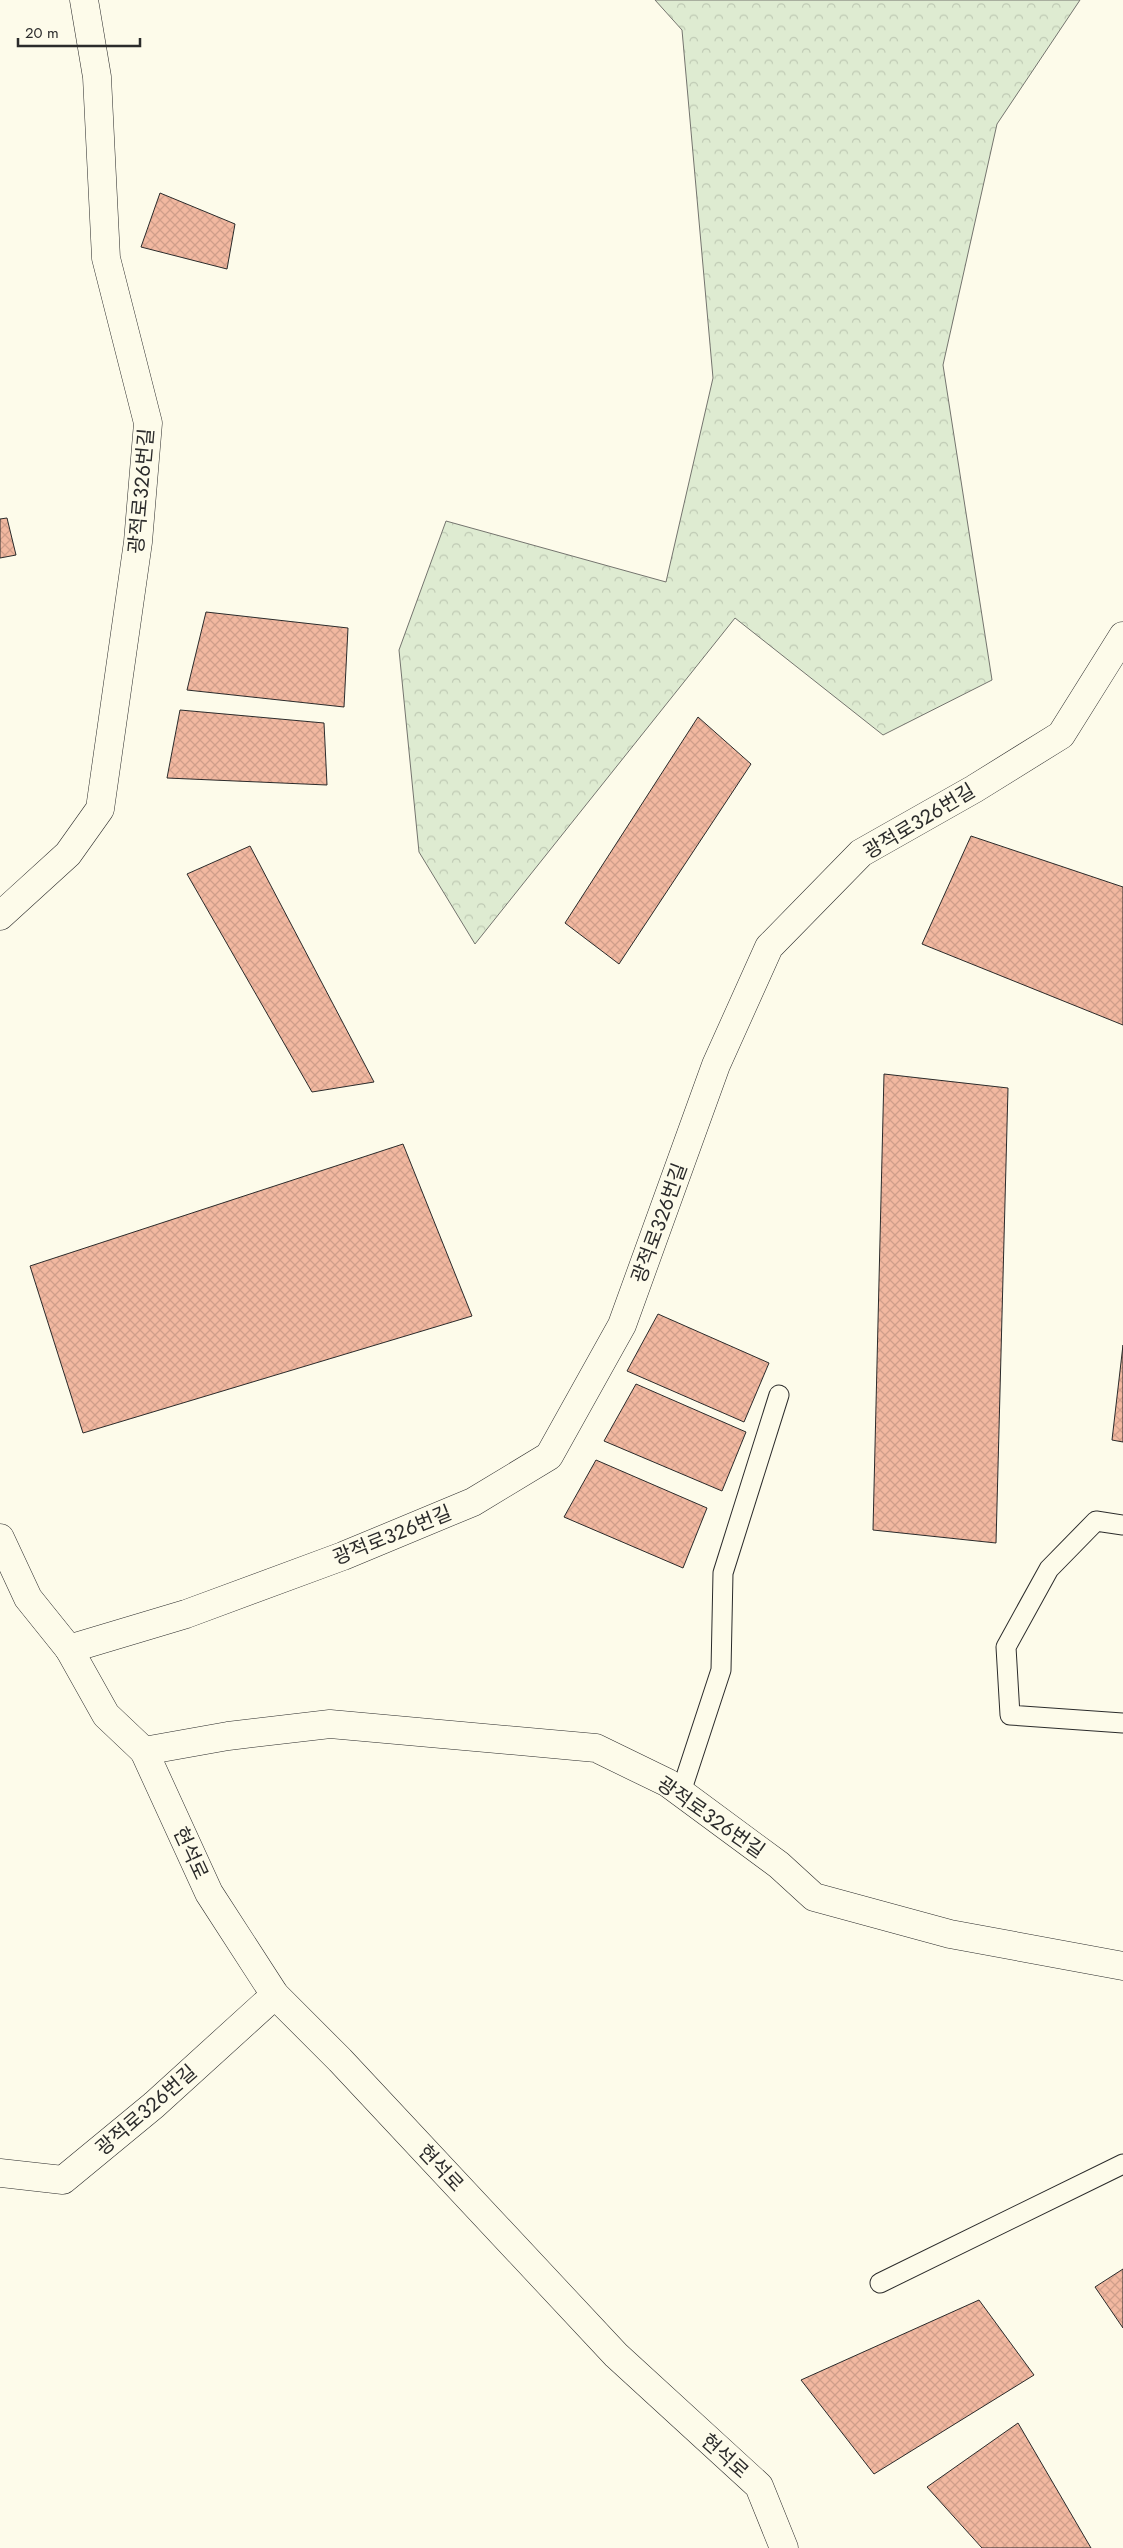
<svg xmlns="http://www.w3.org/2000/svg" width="1123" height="2548" font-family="Jost,'Noto Sans KR',sans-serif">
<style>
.forest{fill:url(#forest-crowns);stroke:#74746e}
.building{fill:url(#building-cross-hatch);stroke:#2b2b2b}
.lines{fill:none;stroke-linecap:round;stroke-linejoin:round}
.service-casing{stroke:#2b2b2b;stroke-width:21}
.minor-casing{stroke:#2b2b2b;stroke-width:29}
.service{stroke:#fdfbea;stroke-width:19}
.minor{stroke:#fdfbea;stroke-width:28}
.labels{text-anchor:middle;stroke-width:4;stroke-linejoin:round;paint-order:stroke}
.street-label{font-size:20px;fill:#2b2b2b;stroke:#fdfbea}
</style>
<defs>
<pattern id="forest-crowns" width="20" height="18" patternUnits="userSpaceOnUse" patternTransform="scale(1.25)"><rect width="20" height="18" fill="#deebd1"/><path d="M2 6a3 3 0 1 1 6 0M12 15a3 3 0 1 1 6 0" fill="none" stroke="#bfcab4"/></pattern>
<pattern id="building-cross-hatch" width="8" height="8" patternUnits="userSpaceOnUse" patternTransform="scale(1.25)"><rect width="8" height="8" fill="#f2b8a0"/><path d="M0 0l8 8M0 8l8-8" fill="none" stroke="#d09e8a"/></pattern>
</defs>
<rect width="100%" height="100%" fill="#fdfbea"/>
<polygon class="forest" points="655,0 1080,0 997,124 943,365 992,680 883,735 735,618 475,944 419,852 399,650 446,521 666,582 713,378 682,30"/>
<g class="building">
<polygon points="160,193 235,224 227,269 141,247"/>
<polygon points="7,518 16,555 0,558 0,519"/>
<polygon points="206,612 348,628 344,707 187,690"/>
<polygon points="180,710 324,723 327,785 167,778"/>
<polygon points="698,717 751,764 619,964 565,923"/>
<polygon points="971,836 1123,887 1123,1025 922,944"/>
<polygon points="250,846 374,1082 312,1092 187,874"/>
<polygon points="884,1074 1008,1088 996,1543 873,1530"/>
<polygon points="403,1144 472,1316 83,1433 30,1266"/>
<polygon points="658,1314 769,1363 744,1422 627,1371"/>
<polygon points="1123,1345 1123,1442 1112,1440"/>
<polygon points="636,1384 746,1432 722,1491 604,1441"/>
<polygon points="596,1460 707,1508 683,1568 564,1517"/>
<polygon points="1123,2269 1123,2328 1095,2287"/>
<polygon points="979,2300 1034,2375 874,2474 801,2380"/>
<polygon points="1018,2423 1091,2548 982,2548 927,2487"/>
</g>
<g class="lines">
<g class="service-casing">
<g id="service">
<polyline points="1123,1525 1096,1521 1049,1569 1006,1647 1010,1715 1123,1723"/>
<polyline points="681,1792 721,1670 723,1573 779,1395"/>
<polyline points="880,2283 1123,2164"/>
</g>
</g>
<g class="minor-casing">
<g id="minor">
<polyline points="0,916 68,854 100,809 138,542 148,423 106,258 97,77 84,0"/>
<polyline points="0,1538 28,1598 69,1649 106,1715 144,1751 228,1736 330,1724 596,1748 668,1783 779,1865 814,1897 950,1934 1123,1966"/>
<polyline points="69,1649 186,1614 343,1556 473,1502 549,1456 622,1325 716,1065 769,947 861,853 974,789 1061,735 1123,636"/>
<polyline points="144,1751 209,1893 275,1995 340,2060 616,2355 759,2486 784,2548"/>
<polyline points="0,2173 63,2180 154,2105 275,1995"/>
</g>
</g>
<use href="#service" class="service"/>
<use href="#minor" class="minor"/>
</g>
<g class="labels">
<g class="street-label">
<text transform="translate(141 491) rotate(-85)" y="7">광적로326번길</text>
<text transform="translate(919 821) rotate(-31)" y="7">광적로326번길</text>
<text transform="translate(659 1223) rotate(-70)" y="7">광적로326번길</text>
<text transform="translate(392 1535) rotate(-22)" y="7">광적로326번길</text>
<text transform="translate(711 1817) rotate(35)" y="7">광적로326번길</text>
<text transform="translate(191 1853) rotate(65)" y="7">현석로</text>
<text transform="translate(146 2110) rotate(-41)" y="7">광적로326번길</text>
<text transform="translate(441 2168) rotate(47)" y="7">현석로</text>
<text transform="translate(725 2456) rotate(42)" y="7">현석로</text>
</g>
</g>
<path d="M18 38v8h122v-8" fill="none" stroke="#2b2b2b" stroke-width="2.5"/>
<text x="25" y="38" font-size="15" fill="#2b2b2b" stroke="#fdfbea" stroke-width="4" paint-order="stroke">20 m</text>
</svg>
